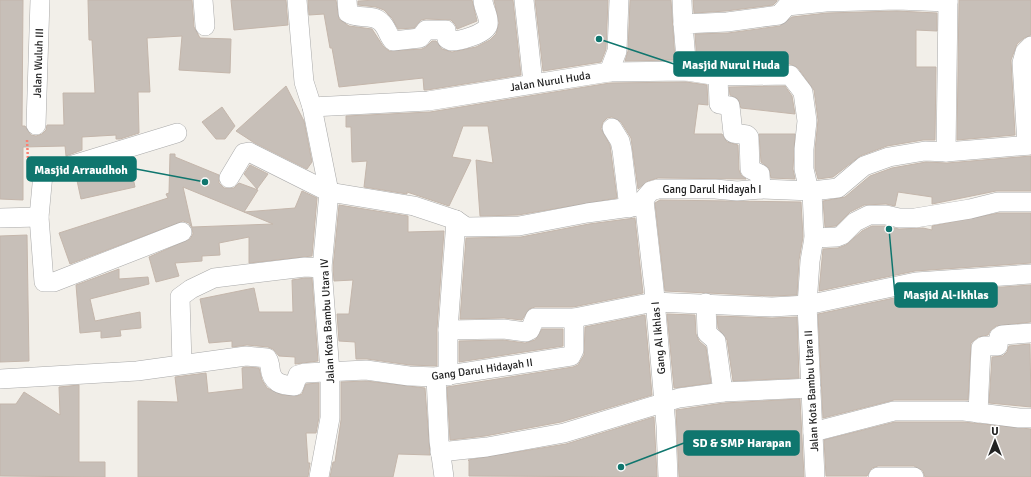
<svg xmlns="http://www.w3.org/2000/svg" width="1031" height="477" font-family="Signika,sans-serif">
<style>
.building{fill:#c7bfb8;stroke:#c4b6ab}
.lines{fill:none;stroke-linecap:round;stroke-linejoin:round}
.minor-casing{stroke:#a9a9a9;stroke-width:20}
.path{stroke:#fa8072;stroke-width:2.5;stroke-dasharray:2 2;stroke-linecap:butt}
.minor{stroke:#fff;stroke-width:19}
.labels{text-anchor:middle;stroke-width:4;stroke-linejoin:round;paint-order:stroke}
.street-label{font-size:11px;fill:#222;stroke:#fff}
.leader{fill:none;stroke:#0f766e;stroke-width:1.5}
.callout-dot{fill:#0f766e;stroke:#fff;stroke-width:1.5}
.callout{fill:#0f766e;stroke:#0f766e;stroke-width:1.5}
.callout-label{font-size:12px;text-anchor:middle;font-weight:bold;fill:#fff}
</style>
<rect width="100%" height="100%" fill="#f2efe9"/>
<g class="building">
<polygon points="0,0 23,0 22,126 25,126 31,135 36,136 42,134 46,130 47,125 64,125 63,93 95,93 92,40 89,40 88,0 192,0 194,27 200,38 231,39 230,73 179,70 182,36 147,38 150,92 138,92 139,133 120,139 116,139 116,135 82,137 82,150 66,156 65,146 23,147 23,200 0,199"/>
<polygon points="231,0 286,0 288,25 234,30"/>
<polygon points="308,0 336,0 339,19 349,26 372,29 383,46 389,51 422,49 426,47 432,41 436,41 442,49 452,52 476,47 490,40 496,34 499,23 494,0 513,0 521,75 427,90 424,90 423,78 339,87 332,48 330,48 324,14 309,15"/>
<polygon points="377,0 472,0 477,21 457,29 455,24 451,20 426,19 421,20 414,28 398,29 392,18 384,10 376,7 358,5 358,1"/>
<polygon points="535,0 608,0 606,49 601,62 543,71"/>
<polygon points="630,0 671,0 675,60 625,61 628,51"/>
<polygon points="693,0 777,0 777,1 773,5 726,11 694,13"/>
<polygon points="959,0 1031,0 1031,35 1024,38 1017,44 1011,60 1015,135 957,140"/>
<polygon points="897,11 937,13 937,31 916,30 916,67 936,67 935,140 923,140 887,146 860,156 833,177 818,179 815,168 815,150 818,120 814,90 798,68 790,64 719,65 697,62 695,34 728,33 780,26 792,17 827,13"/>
<polygon points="686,82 707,85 708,105 698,104 694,134 722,134 727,142 738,145 739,170 741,175 746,179 658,178 648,181 638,189 631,138 621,122 612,117 607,118 603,122 601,129 610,145 617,198 518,215 480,216 476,160 493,163 488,126 463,126 452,157 471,160 449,206 407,192 407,194 364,187 367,161 352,162 351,127 346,127 346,116 430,112 610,83"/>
<polygon points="286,86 304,121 312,162 307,169 253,142 236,131"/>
<polygon points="785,86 792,96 795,114 741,108 738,99 730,95 729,87"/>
<polygon points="222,107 235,126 225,139 216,139 202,122"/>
<polygon points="759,134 795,134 793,169 795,179 771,178 769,168 761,162"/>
<polygon points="170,154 175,154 175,157 219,175 219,183 224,188 234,188 239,183 258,190 244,212 183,187 192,227 273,224 244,212 295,208 302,191 317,198 312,256 249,263 249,237 219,243 220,255 202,256 202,261 175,263 179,276 156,282 149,257 190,239 193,234 192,228 189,223 183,221 70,264 59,233 168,198 166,194 169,193"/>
<polygon points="1031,156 1031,191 996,191 932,204 932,197 898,192 895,206 886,204 864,205 850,212 836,226 825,227 823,201 845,197 870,176 892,168 926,162 947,163"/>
<polygon points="250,165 268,174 257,189 244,174"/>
<polygon points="131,168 135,187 81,199 76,176 103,171 103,174"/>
<polygon points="660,200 801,202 803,237 799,260 797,295 772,296 665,291 655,203"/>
<polygon points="339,205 408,216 408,232 444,231 437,329 437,366 410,365 367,359 356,359 355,342 339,341 337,314 349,314 353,280 334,281 333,268"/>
<polygon points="999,213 1031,213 1031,263 915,271 819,291 823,249 838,248 846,245 862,231 872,226 885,226 899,229 923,228 932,230 932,226"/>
<polygon points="635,218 643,293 573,307 535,307 529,309 522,320 504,318 460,319 466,238 521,237 589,224"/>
<polygon points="27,235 29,361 0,362 0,236"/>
<polygon points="119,269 119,279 148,277 149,284 90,299 95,321 140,312 141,328 120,330 121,336 101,338 101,331 80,333 76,285"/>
<polygon points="305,278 312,278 318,361 295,364 295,357 279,356 273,349 268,347 247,345 232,347 232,341 209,343 200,299 254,288 259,312 293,312 292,280"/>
<polygon points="1031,285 1031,322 996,326 990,331 988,335 978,337 971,343 968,400 894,400 823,418 818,314 918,293"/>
<polygon points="667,314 695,315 696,334 699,341 706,347 711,383 674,388"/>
<polygon points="645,315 652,395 561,422 485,436 450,440 447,387 573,367 578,365 584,355 585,327"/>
<polygon points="717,316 772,318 797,317 799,378 733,381 727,340 718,328"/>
<polygon points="542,329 563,329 563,346 459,362 459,341 503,340 525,343 535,340"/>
<polygon points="1030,344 1031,407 989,403 992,357 1003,356 1007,352 1009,346"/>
<polygon points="246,367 259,368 262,380 267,388 282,395 297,396 302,394 306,384 319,383 319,417 316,433 306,433 308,463 310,463 308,477 138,477 138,401 178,402 175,377 206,373 208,393 243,389 242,368"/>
<polygon points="366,381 425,388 430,455 398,454 393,477 330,477 333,462 335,462 341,420 341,382"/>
<polygon points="79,385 79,462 105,462 105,477 0,476 0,404 16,404 24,392 60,415 59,387"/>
<polygon points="800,399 804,477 679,477 676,410 724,403"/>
<polygon points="654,417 657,477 469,476 469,461 468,460 566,444"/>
<polygon points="895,422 963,422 1031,429 1031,477 925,477 923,471 914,466 878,466 872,468 867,476 826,476 824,440"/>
</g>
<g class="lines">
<g class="minor-casing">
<g id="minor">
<polyline points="203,0 205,26"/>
<polyline points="297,0 304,82 312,107 329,192 322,268 330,372 330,418 319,477"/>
<path d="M347,0L348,13C358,20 372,13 381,22C387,27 388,36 393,41L420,38L426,30H446L447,39L451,41C460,41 486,34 488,25C490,17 483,8 483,0"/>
<polyline points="524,0 533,83"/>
<polyline points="682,0 683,24"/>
<polyline points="687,71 683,24 727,22 779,15 787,6 826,2 897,0 948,2"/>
<polyline points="609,72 617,51 619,0"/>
<polyline points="718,76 719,104 730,106 733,133 747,135 749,137 750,169 760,174 761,189"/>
<polyline points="312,107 428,101 609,72 687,71 718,76 790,75 803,92 807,121 804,149 804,169 809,191"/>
<polyline points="36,125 40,0"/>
<polyline points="612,128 620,141 622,150 629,208"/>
<polyline points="177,133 43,174 39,217 44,282 54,282 182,232"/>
<polyline points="1027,145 1022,63 1025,52 1031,46"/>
<polyline points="946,152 948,0"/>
<polyline points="229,178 244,153 249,152 329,192 414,206 456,220 466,227 519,226 587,213 638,206 651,191 658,189 715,189 737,191 761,189 812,191 838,188 864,166 889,157 925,151 946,152 1031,145"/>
<polyline points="812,191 814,238 810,261 807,305 815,477"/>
<polyline points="644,200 654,288 666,426 668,477"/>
<polyline points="0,218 39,217"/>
<polyline points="814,238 837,237 842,235 855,222 869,215 886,215 899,218 915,218 970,209 998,202 1031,202"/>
<polyline points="706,303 707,333 716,341 723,392"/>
<polyline points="448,330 504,329 526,332 530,330 535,318 574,318 654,302 772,307 807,305 916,282 1031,274"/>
<polyline points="182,364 180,297 191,289 214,278 305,267 322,268"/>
<polyline points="448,376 448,330 456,220"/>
<polyline points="436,377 439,441 444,477"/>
<path d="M0,379L137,371L246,356L267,358C270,362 269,363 270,367C271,383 281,385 294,386L298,375L305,373L366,370L409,376L436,377L571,356L574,350V318"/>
<polyline points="978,413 981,348 984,346 998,346 999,337 1002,335 1031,333"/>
<polyline points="813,432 894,411 964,411 1019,418 1031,418"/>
<polyline points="440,452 487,447 564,433 679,398 723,392 811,388"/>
<polyline points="878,477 914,477"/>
</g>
</g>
<polyline class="path" points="27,140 28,160 31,162"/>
<use href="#minor" class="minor"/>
</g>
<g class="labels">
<g class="street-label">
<text transform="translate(38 63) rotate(-88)" y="4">Jalan Wuluh III</text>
<text transform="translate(550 81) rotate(-9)" y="4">Jalan Nurul Huda</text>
<text x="712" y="193">Gang Darul Hidayah I</text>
<text transform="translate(327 321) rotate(-93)" y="4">Jalan Kota Bambu Utara IV</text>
<text transform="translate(658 338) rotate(-95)" y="4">Gang Al Ikhlas I</text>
<text transform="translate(482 369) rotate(-8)" y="4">Gang Darul Hidayah II</text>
<text transform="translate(811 391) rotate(-93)" y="4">Jalan Kota Bambu Utara II</text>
</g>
</g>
<path class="leader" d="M599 39L674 64M205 182L136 169M889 229L895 295M621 467L684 443"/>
<g class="callout-dot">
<circle cx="599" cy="39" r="4"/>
<circle cx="205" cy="182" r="4"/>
<circle cx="889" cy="229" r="4"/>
<circle cx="621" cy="467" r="4"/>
</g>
<g class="callout">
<rect x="674" y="52" width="114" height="24" rx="4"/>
<rect x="27" y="157" width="109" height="24" rx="4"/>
<rect x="895" y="283" width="102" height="24" rx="4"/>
<rect x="684" y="431" width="115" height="24" rx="4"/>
</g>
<g class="callout-label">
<text x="731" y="69">Masjid Nurul Huda</text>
<text x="81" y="174">Masjid Arraudhoh</text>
<text x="946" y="299">Masjid Al-Ikhlas</text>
<text x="742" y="447">SD &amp; SMP Harapan</text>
</g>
<g transform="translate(995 441)" stroke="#ffffff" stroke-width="3" paint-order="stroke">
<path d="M0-3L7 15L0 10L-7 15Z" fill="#222222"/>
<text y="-6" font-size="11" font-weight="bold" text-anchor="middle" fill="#222222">U</text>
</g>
</svg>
